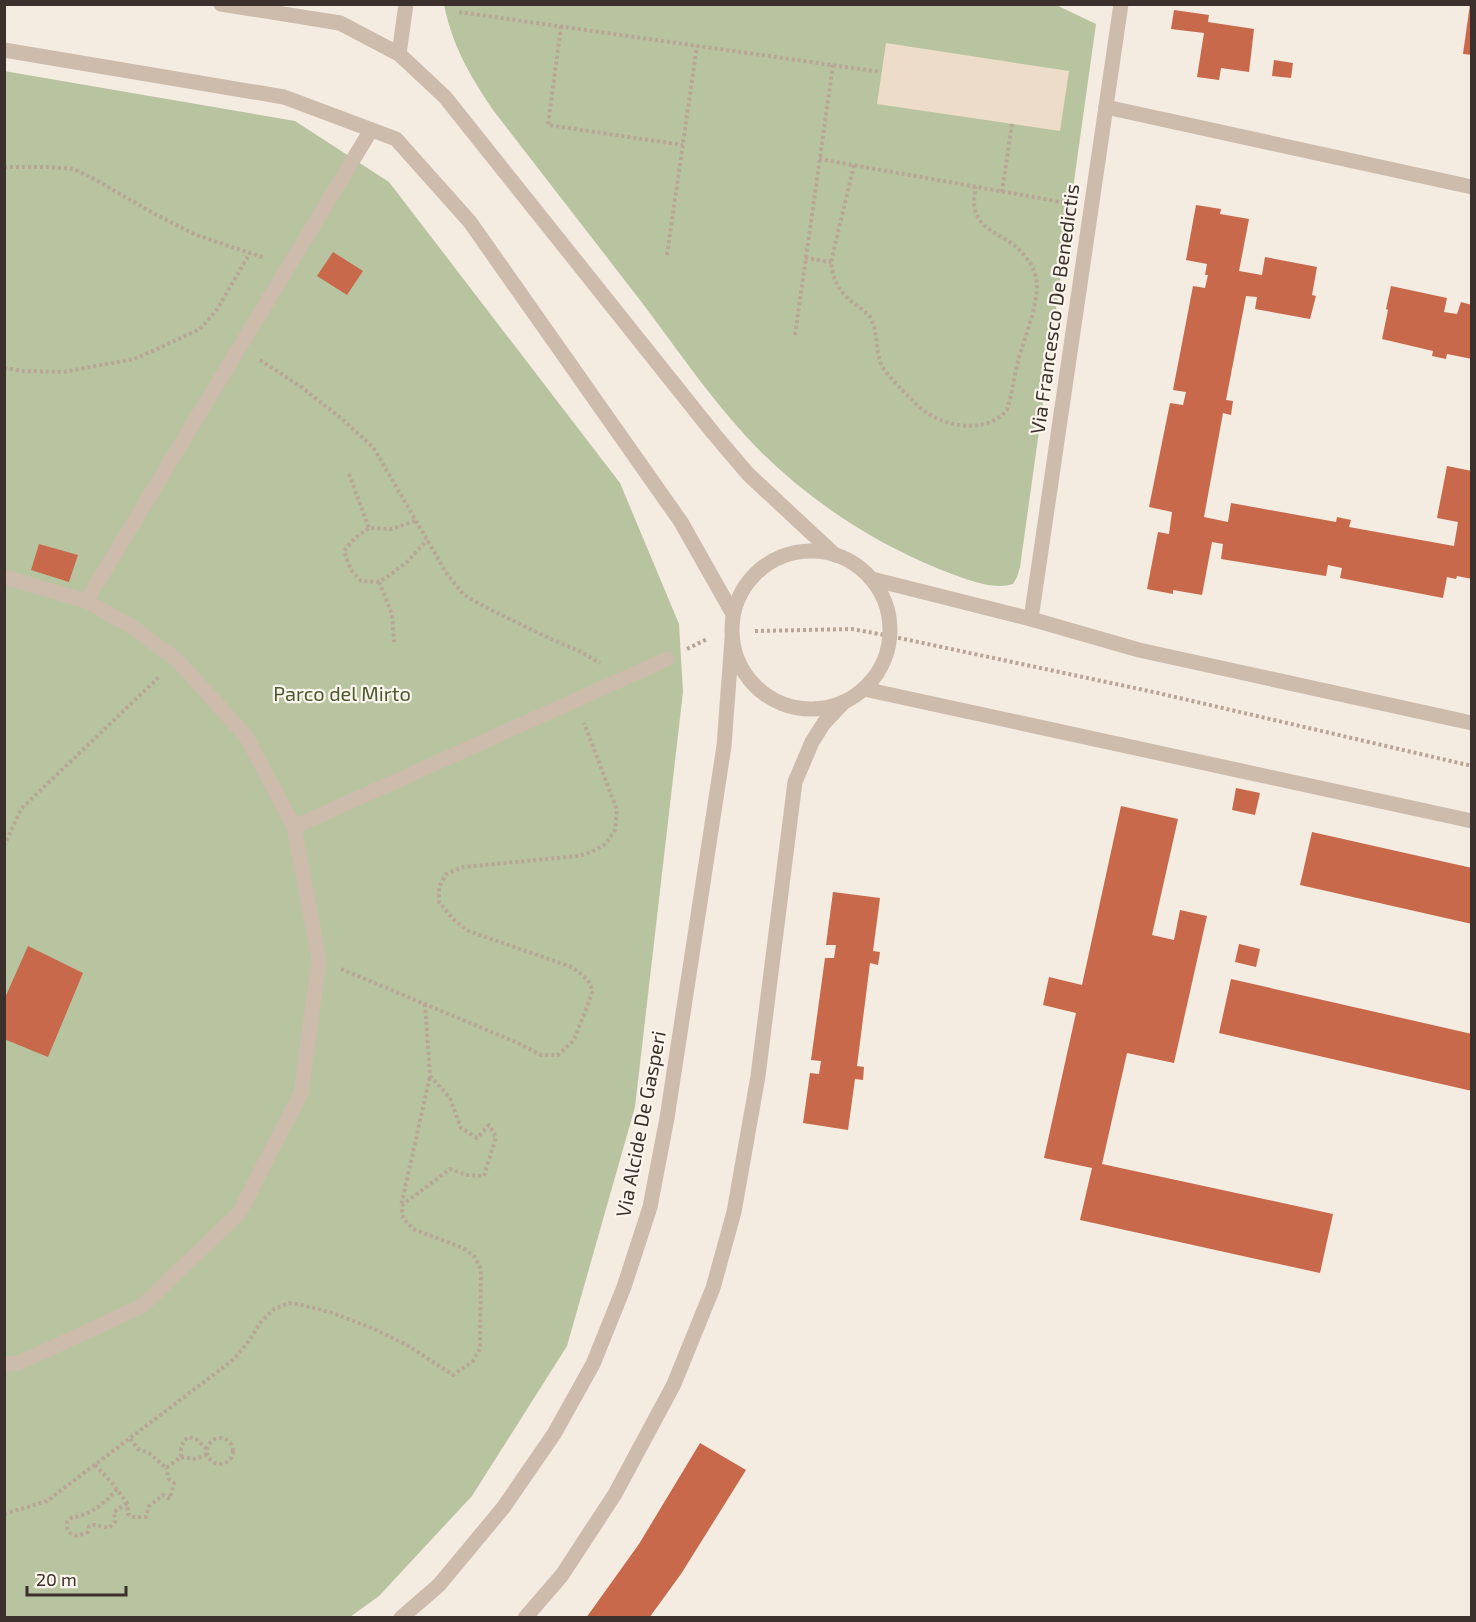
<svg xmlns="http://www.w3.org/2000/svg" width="1476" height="1622" font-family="'Exo 2',sans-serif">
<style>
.green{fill:#b8c4a0}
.plaza{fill:#ecdcc8}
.building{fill:#c8694b}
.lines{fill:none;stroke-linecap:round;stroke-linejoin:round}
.path{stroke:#b9a596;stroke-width:4;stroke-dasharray:3 3;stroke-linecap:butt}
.minor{stroke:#cdbbac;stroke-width:15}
.labels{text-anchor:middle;stroke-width:4.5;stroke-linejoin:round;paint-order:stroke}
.street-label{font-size:20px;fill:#3b302b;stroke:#fbf5ee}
.park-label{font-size:20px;fill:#4a5a2e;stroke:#fbf5ee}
</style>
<rect width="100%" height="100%" fill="#f4ebe1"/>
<g class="green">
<path d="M1054,4L1096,24L1020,567L1017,577L1013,584C992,591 960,577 939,569C873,542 813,503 762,453C718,409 680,353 643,304C593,239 543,175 493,110C469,74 453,47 444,5Z"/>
<polygon points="4,71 295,121 389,182 620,483 679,624 683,692 635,1107 567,1346 472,1496 379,1596 350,1617 5,1617"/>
</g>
<polygon class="plaza" points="886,43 1069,71 1060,131 877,104"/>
<g class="building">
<polygon points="1470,4 1472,4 1472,55 1463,54"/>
<polygon points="1174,10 1209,15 1208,22 1254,29 1249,72 1221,68 1219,80 1197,77 1204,33 1171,29"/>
<polygon points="1274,60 1293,63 1291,78 1272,76"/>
<polygon points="1196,205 1221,209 1220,214 1249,219 1239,271 1262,275 1265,257 1317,267 1312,295 1316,296 1310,319 1255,309 1257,297 1246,296 1226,400 1233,401 1231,415 1223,413 1204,517 1228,522 1231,503 1336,522 1337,517 1351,520 1349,527 1454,546 1458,522 1437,518 1447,466 1472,471 1472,579 1457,576 1456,579 1447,577 1443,598 1340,578 1342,568 1328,565 1326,576 1221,559 1223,544 1212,542 1202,595 1173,590 1173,594 1147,589 1158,532 1169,534 1172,512 1149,507 1170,403 1183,405 1186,392 1173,390 1193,286 1205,288 1208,275 1205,275 1207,264 1186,260"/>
<polygon points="333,252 363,271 347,295 317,276"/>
<polygon points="1391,286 1447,298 1444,312 1457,314 1461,302 1472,305 1472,359 1447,354 1446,359 1432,356 1433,351 1382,339 1388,310 1386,309"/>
<polygon points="39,544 78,555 69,582 31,570"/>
<polygon points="1236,788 1260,793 1255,815 1232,810"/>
<polygon points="1121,806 1178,819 1152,935 1174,940 1180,910 1207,916 1174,1063 1127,1053 1102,1164 1333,1214 1320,1273 1080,1220 1092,1168 1044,1158 1076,1013 1043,1005 1049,977 1082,985"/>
<polygon points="1312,832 1472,868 1472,924 1300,885"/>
<polygon points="833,892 880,898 873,951 880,952 878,965 870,963 857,1066 864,1067 863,1080 855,1079 848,1130 803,1123 810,1073 819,1074 821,1061 811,1060 825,958 834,958 836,945 826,945"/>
<polygon points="1239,944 1260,949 1256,967 1235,962"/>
<polygon points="28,946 83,973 48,1057 4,1039 4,1000"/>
<polygon points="1231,979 1472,1034 1472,1091 1219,1033"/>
<polygon points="700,1443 746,1470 681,1574 649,1618 586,1618 639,1544"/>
</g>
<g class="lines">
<g class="path">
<polyline points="459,12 881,72"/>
<polyline points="561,26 548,125 683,145"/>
<polyline points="819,159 1067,203"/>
<path d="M854,165L831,262C833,282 840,293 856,305C860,308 866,312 870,317C878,330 875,351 882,366C888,376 896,383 903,391C910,397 916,405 923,410C947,428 987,434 1007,410C1012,394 1014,377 1018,361C1024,337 1044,295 1034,271C1031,262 1022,252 1015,246C1000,234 981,230 975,210C973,203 975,194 975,187"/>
<polyline points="4,167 48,167 74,169 96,180 153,213 196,235 265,258"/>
<polyline points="1002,192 1012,124"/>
<polyline points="667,255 697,46"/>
<polyline points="805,258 831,262"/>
<polyline points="795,335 833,65"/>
<polyline points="260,360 300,386 342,419 373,447 447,574 463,594 485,607 551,639 579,651 600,663"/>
<polyline points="4,368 24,371 63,372 134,359 155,350 200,329 216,311 250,253"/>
<polyline points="349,474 369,528"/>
<polyline points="415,521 392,529 369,528 355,538 344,551 351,570 361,581 379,582 390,575 407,562 427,540"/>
<polyline points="379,582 392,614 394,642"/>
<polyline points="755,631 852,629 890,636 1158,693 1472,766"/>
<polyline points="687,649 707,639"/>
<polyline points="4,846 21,809 159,677"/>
<polyline points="341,969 518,1043 541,1055 558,1055 574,1040 593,991 588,980 572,967 468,931 453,919 439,902 439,887 446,874 463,867 578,856 591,852 606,844 615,830 617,810 584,723"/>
<polyline points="425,1004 430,1076 450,1098 461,1128 477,1138 489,1125 496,1137 484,1176 466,1175 450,1169 401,1206 430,1076"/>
<circle cx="220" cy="1451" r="13"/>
<polyline points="130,1439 138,1449 149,1453 166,1468 181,1457 181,1448 184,1440 189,1437 196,1439 207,1449"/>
<polyline points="181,1457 196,1459 207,1454"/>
<polyline points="95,1465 113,1484 127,1503 128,1514 132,1517 146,1517 149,1506 163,1495 170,1499 174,1483 169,1479 166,1468"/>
<path d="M117,1489C103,1505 92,1514 71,1518L67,1522V1528L70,1533L77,1536L88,1532L89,1526L94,1525L109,1528L115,1522L114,1512L127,1503"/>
<polyline points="4,1514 47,1501 233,1360 249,1341 260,1323 274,1309 289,1303 302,1305 333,1313 374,1329 407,1345 453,1375 473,1361 480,1349 481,1269 475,1257 463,1248 413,1229 403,1218 401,1206"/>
</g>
<g class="minor">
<polyline points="221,4 340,23 399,54 445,97 714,434 748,474 835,555"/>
<polyline points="4,50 284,97 396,139 470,222 681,522 733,614"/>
<polyline points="399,54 406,4"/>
<polyline points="1106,107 1472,187"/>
<circle cx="811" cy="630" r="79"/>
<polyline points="4,577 86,601 134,628 177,660 246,736 294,827 319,960 301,1093 239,1213 142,1306 19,1363 4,1364"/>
<polyline points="872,579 1031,619 1139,650 1472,723"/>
<polyline points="86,601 371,130"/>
<polyline points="1031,619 1121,4"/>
<polyline points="864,689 1472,821"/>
<polyline points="294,827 667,659"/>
<polyline points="401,1618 439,1585 503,1508 554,1434 593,1364 624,1287 650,1207 667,1118 724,746 732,639"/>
<polyline points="525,1618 562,1575 615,1494 674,1384 713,1288 734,1212 758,1076 795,782 812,742 824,723 843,703"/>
</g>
</g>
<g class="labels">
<g class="street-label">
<text transform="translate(1055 309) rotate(-82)" y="7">Via Francesco De Benedictis</text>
<text transform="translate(641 1124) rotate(-79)" y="7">Via Alcide De Gasperi</text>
</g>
<g class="park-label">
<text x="342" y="701">Parco del Mirto</text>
</g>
</g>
<rect width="1476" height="1622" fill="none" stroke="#3b302b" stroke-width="12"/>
<path d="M27 1586v9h99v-9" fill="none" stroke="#3b302b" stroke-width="3"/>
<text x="36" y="1586" font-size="18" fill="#3b302b" stroke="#fbf5ee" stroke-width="4.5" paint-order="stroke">20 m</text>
</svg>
